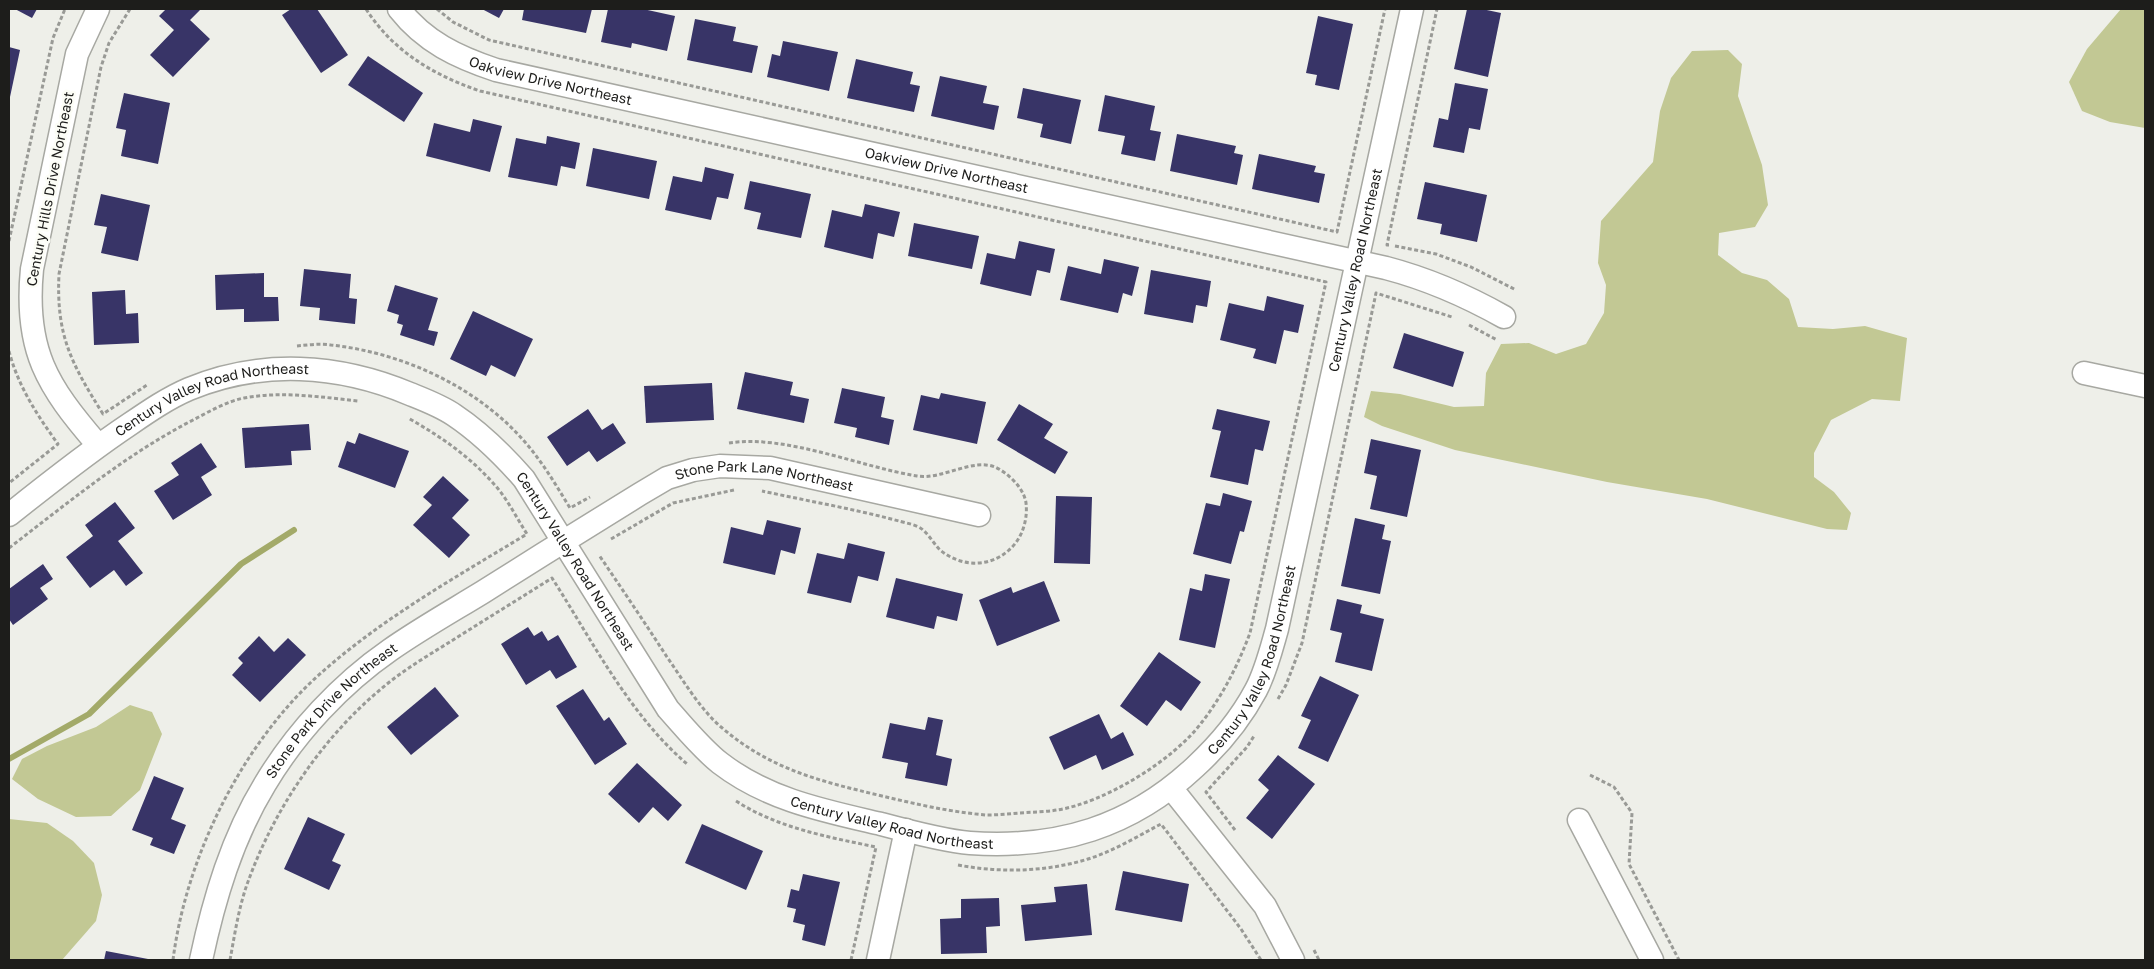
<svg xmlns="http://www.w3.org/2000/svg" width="2154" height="969" font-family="'Golos Text',sans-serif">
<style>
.green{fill:#c2c894}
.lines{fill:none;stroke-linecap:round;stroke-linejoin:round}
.stream{stroke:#a3aa69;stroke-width:6}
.building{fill:#383467}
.street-casing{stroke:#a7a8a2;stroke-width:25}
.path{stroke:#999a96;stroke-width:3;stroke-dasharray:4 2.5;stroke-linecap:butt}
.street{stroke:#fff;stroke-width:22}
.labels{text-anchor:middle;stroke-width:5;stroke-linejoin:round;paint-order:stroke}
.street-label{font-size:14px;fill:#1d1d1b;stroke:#fcfdf6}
</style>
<rect width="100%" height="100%" fill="#eeefe9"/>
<g class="green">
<polygon points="2121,9 2145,9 2145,128 2110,122 2082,111 2069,82 2087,49"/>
<polygon points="1728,50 1742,64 1738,96 1762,165 1768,205 1755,227 1719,233 1718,255 1742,273 1767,280 1789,299 1798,327 1833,329 1865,326 1907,338 1900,401 1872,399 1831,420 1814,453 1814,477 1834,492 1851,513 1847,530 1827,529 1707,499 1607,482 1455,450 1382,426 1364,417 1371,391 1400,394 1454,407 1484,406 1486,373 1501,344 1529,343 1556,354 1586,344 1604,313 1606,285 1598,263 1601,221 1653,162 1660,111 1671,78 1692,51"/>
<polygon points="130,705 152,712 162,734 140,790 111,816 76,817 38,799 12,779 22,759 47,746 96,727"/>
<polygon points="9,819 47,823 73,841 94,863 102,895 96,921 62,960 9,960"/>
</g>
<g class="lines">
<polyline class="stream" points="9,759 89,714 241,564 294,530"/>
</g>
<g class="building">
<polygon points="15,9 37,9 32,18"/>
<polygon points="166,9 198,9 200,10 190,20 210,39 173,77 150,55 174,30 159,16"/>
<polygon points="291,9 317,9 348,55 321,73 282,15"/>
<polygon points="482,9 504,9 499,18"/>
<polygon points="524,9 592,9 586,33 522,20"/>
<polygon points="608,9 643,9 675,16 667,51 632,43 631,48 601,42"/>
<polygon points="1467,9 1482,9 1501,13 1488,77 1454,69"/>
<polygon points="1318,16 1353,24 1339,90 1315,85 1317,75 1306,73"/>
<polygon points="695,19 736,27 733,41 758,46 752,73 687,60"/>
<polygon points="783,41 838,52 829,91 767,77 772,54 780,56"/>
<polygon points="9,47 20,50 10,97 9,97"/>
<polygon points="368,56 423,93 404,122 348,85"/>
<polygon points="856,59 913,72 910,84 920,86 914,112 847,98"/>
<polygon points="940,76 987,86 983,103 999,106 994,130 931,116"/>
<polygon points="1455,83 1488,89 1480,130 1469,128 1464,153 1433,147 1439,118 1448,120"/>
<polygon points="1023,88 1081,100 1071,144 1040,137 1043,124 1017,118"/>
<polygon points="124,93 170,103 158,164 121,156 126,130 116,128"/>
<polygon points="1105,95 1155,106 1150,130 1161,132 1155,161 1121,154 1125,136 1098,131"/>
<polygon points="473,119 502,126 490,172 426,156 434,123 470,132"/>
<polygon points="1177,134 1236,146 1234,153 1243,155 1237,185 1170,171"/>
<polygon points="547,136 580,143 575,169 561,166 557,186 508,177 516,138 546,144"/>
<polygon points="593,148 657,161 649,199 586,186"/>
<polygon points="1259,154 1316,166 1314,172 1325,174 1319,203 1252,189"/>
<polygon points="705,167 734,174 728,199 717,197 711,220 665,210 673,176 702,182"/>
<polygon points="750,181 811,194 801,238 757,229 761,213 744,209"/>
<polygon points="1425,182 1487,195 1477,242 1440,234 1442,224 1417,219"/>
<polygon points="101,194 150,205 138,261 101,253 107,227 94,225"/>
<polygon points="865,204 900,212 894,237 878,233 873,259 824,247 832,210 862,217"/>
<polygon points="914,223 979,236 972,269 908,256"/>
<polygon points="1019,241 1055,249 1050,273 1037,270 1031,296 980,284 987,253 1015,259"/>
<polygon points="1104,259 1139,267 1132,296 1123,293 1118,313 1060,300 1068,266 1101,274"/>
<polygon points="304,269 351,274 349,298 357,299 355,324 319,320 320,308 300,306"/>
<polygon points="1151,270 1211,281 1207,307 1196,305 1193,323 1144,314"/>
<polygon points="264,273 264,297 278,297 279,321 244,322 244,309 216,310 215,275"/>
<polygon points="395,285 438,298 428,330 438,332 434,346 400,335 403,325 397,323 399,315 387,311"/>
<polygon points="125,290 126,314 138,313 139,343 94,345 92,292"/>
<polygon points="1267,296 1304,305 1298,333 1284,330 1276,364 1253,358 1256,349 1220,340 1229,303 1264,311"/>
<polygon points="473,311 533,339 515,377 491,365 486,376 450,359"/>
<polygon points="1404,333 1464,352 1453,387 1393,368"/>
<polygon points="745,372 793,382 790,395 809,399 804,423 737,409"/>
<polygon points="712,383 714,420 646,423 644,386"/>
<polygon points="842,388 885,397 881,417 894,420 889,445 855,437 857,428 834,423"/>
<polygon points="941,393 986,402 977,444 913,430 921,395 939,399"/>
<polygon points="1019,404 1053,424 1044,438 1068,452 1055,474 997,440"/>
<polygon points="588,409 602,430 613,423 626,443 597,462 589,451 567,466 547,437"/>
<polygon points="1217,409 1270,421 1263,451 1255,449 1248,485 1210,477 1221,431 1212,429"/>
<polygon points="309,424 311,450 291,451 292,465 245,468 242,428"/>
<polygon points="359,433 409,451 395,488 338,467 347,441 355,444"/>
<polygon points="1371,439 1421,450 1407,517 1370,509 1377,476 1364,473"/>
<polygon points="201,443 217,467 201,477 212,495 173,520 154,491 179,475 171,463"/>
<polygon points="443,476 469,500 452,518 470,535 449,558 413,525 432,505 423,497"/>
<polygon points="1223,493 1252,501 1244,532 1240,531 1231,564 1193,554 1206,503 1220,506"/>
<polygon points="1056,496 1092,497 1090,564 1054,563"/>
<polygon points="115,502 135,528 118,541 143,573 126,586 114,570 90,588 66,557 93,536 85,525"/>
<polygon points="1355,518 1385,525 1382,539 1391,541 1380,594 1341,586"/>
<polygon points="767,520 801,528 795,554 781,550 775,575 723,563 731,527 763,535"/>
<polygon points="848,543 885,552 878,581 858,576 851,603 807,593 817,553 844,559"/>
<polygon points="43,564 53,579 40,588 48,599 13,625 9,619 9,589"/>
<polygon points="1205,574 1230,579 1215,648 1179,640 1190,588 1202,591"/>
<polygon points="896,578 963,594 957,621 937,616 934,629 886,617"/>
<polygon points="1044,581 1060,621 997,646 979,600 1011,587 1013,593"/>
<polygon points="1337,599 1362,605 1360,613 1384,619 1372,671 1335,662 1342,633 1330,630"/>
<polygon points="528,627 534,636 542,631 548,641 558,635 577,667 556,679 550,670 526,685 501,644"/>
<polygon points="259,636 274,652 288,638 306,655 260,702 232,675 243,663 238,658"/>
<polygon points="1159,652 1201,682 1181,711 1166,700 1147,726 1120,706"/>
<polygon points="1320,676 1359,695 1328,762 1298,748 1311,720 1301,716"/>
<polygon points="435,687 459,716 411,755 387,727"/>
<polygon points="583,689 604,721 609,717 627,744 595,765 556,706"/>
<polygon points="1099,714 1111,739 1123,732 1134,755 1102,770 1096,755 1064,770 1049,737"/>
<polygon points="928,717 943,720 936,755 952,759 947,786 905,778 908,763 882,758 890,723 925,730"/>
<polygon points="1278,755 1315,784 1272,839 1246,818 1269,790 1258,780"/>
<polygon points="637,763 682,805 668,821 653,807 639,823 608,794"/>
<polygon points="154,776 184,788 171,819 186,825 174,854 150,845 153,838 132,830"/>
<polygon points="308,817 345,834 332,861 341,865 329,890 284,869"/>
<polygon points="702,824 763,851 746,890 685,863"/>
<polygon points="1123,871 1189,884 1182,922 1115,910"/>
<polygon points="803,874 840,882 825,946 802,940 805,925 793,922 796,909 787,907 791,889 799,891"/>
<polygon points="1087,884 1092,935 1025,941 1021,905 1056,902 1054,887"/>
<polygon points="999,898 1000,926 986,927 987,953 941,954 940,919 961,918 961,899"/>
<polygon points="106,951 148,959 148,960 104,960"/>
</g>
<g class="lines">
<g class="street-casing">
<g id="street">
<path d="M98,9L77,54L32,269C24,350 47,386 98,445"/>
<path id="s1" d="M399,9C425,42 457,57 496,70L1386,268C1428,279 1465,295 1504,317"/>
<polyline points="2084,373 2145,386"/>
<path id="s2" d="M9,515C49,483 88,452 130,424C149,411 168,398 189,389C261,359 339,364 410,394C425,400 441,406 454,415C481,433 503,455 524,479L668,709C685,728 701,748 720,763C768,800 825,811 881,824C907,831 944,841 970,843C1058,849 1131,827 1195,767C1220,744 1240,720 1256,690C1266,671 1271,650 1277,629L1412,9"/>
<polyline points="1172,789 1265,906 1293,960"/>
<polyline points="1579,820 1652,960"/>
<path id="s3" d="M201,960C214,899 232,838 265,784C296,732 341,684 390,650C420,629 452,611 483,592C535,559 588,526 640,494L667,478L693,470L720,466L770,468L979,515"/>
<polyline points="878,960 906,830"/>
</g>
</g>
<g class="path">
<path d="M130,9L109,43L101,67L59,274C56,335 71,363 103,414L147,385"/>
<path d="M366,9C393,51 433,75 480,91L1326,282L1250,633C1238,665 1223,695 1202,722C1174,760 1104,803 1057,810C1045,812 1032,812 1019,813C1008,814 997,815 986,815C950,812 916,804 882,796C820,781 771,770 721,727C700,709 683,680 667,657C645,623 622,589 599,555"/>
<polyline points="437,9 453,22 489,40 1337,232 1385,9"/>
<polyline points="9,241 53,38 65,9"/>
<polyline points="1389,245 1387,245 1437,9"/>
<polyline points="1395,246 1436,254 1471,267 1516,290"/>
<polyline points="1469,325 1497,340"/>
<path d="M297,346C308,345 320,343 331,345C404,353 477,387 525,442C543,463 556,485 570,508L590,497"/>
<path d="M9,351C18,386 37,415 58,444L9,483"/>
<path d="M729,443C785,434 861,467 917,476C942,480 972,458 995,467C1008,473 1024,488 1026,503C1028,520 1022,539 1009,550C989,568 961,567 940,550C934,544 930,536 923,530C918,525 906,523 899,521C854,509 808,501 762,491"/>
<polyline points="611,539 673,503 734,490"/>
<path d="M9,548C69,502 128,453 195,419C210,411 228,401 244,398C281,391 321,397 358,401"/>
<polyline points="1278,699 1286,685 1302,643 1376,293 1452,317"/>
<polyline points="1590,775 1614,787 1632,813 1629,864 1679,960"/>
<path d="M736,801C778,828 828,837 876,847L851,960"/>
<polyline points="1235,830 1206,792 1247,747 1254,736"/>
<path d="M958,865C1001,873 1046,872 1088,859C1114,851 1138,836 1161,824L1241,929L1261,960"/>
<polyline points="1314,950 1319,960"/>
<path d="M173,960C186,857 242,743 321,673C383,618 456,577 527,534C516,517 507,498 493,483C469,456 440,436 408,418"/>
<path d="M230,960C235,933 239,905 249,879C275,808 323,737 381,689C403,670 429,655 453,640C486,619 519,599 552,578C593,642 629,714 687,764"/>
</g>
<use href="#street" class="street"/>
</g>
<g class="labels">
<g class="street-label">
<text dy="5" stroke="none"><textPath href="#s1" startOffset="172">Oakview Drive Northeast</textPath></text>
<text dy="5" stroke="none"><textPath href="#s1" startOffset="578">Oakview Drive Northeast</textPath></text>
<text transform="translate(50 189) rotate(-79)" y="5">Century Hills Drive Northeast</text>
<text dy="5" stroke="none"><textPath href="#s2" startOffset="1978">Century Valley Road Northeast</textPath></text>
<text dy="5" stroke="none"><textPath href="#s2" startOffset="239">Century Valley Road Northeast</textPath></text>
<text dy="5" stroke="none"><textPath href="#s3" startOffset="798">Stone Park Lane Northeast</textPath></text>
<text dy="5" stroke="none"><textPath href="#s2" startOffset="688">Century Valley Road Northeast</textPath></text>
<text dy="5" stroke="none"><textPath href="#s2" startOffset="1572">Century Valley Road Northeast</textPath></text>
<text dy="5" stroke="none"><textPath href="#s3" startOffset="288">Stone Park Drive Northeast</textPath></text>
<text dy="5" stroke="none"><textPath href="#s2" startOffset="1122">Century Valley Road Northeast</textPath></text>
</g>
</g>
<rect width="2154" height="969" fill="none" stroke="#1d1d1b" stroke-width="20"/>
</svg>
